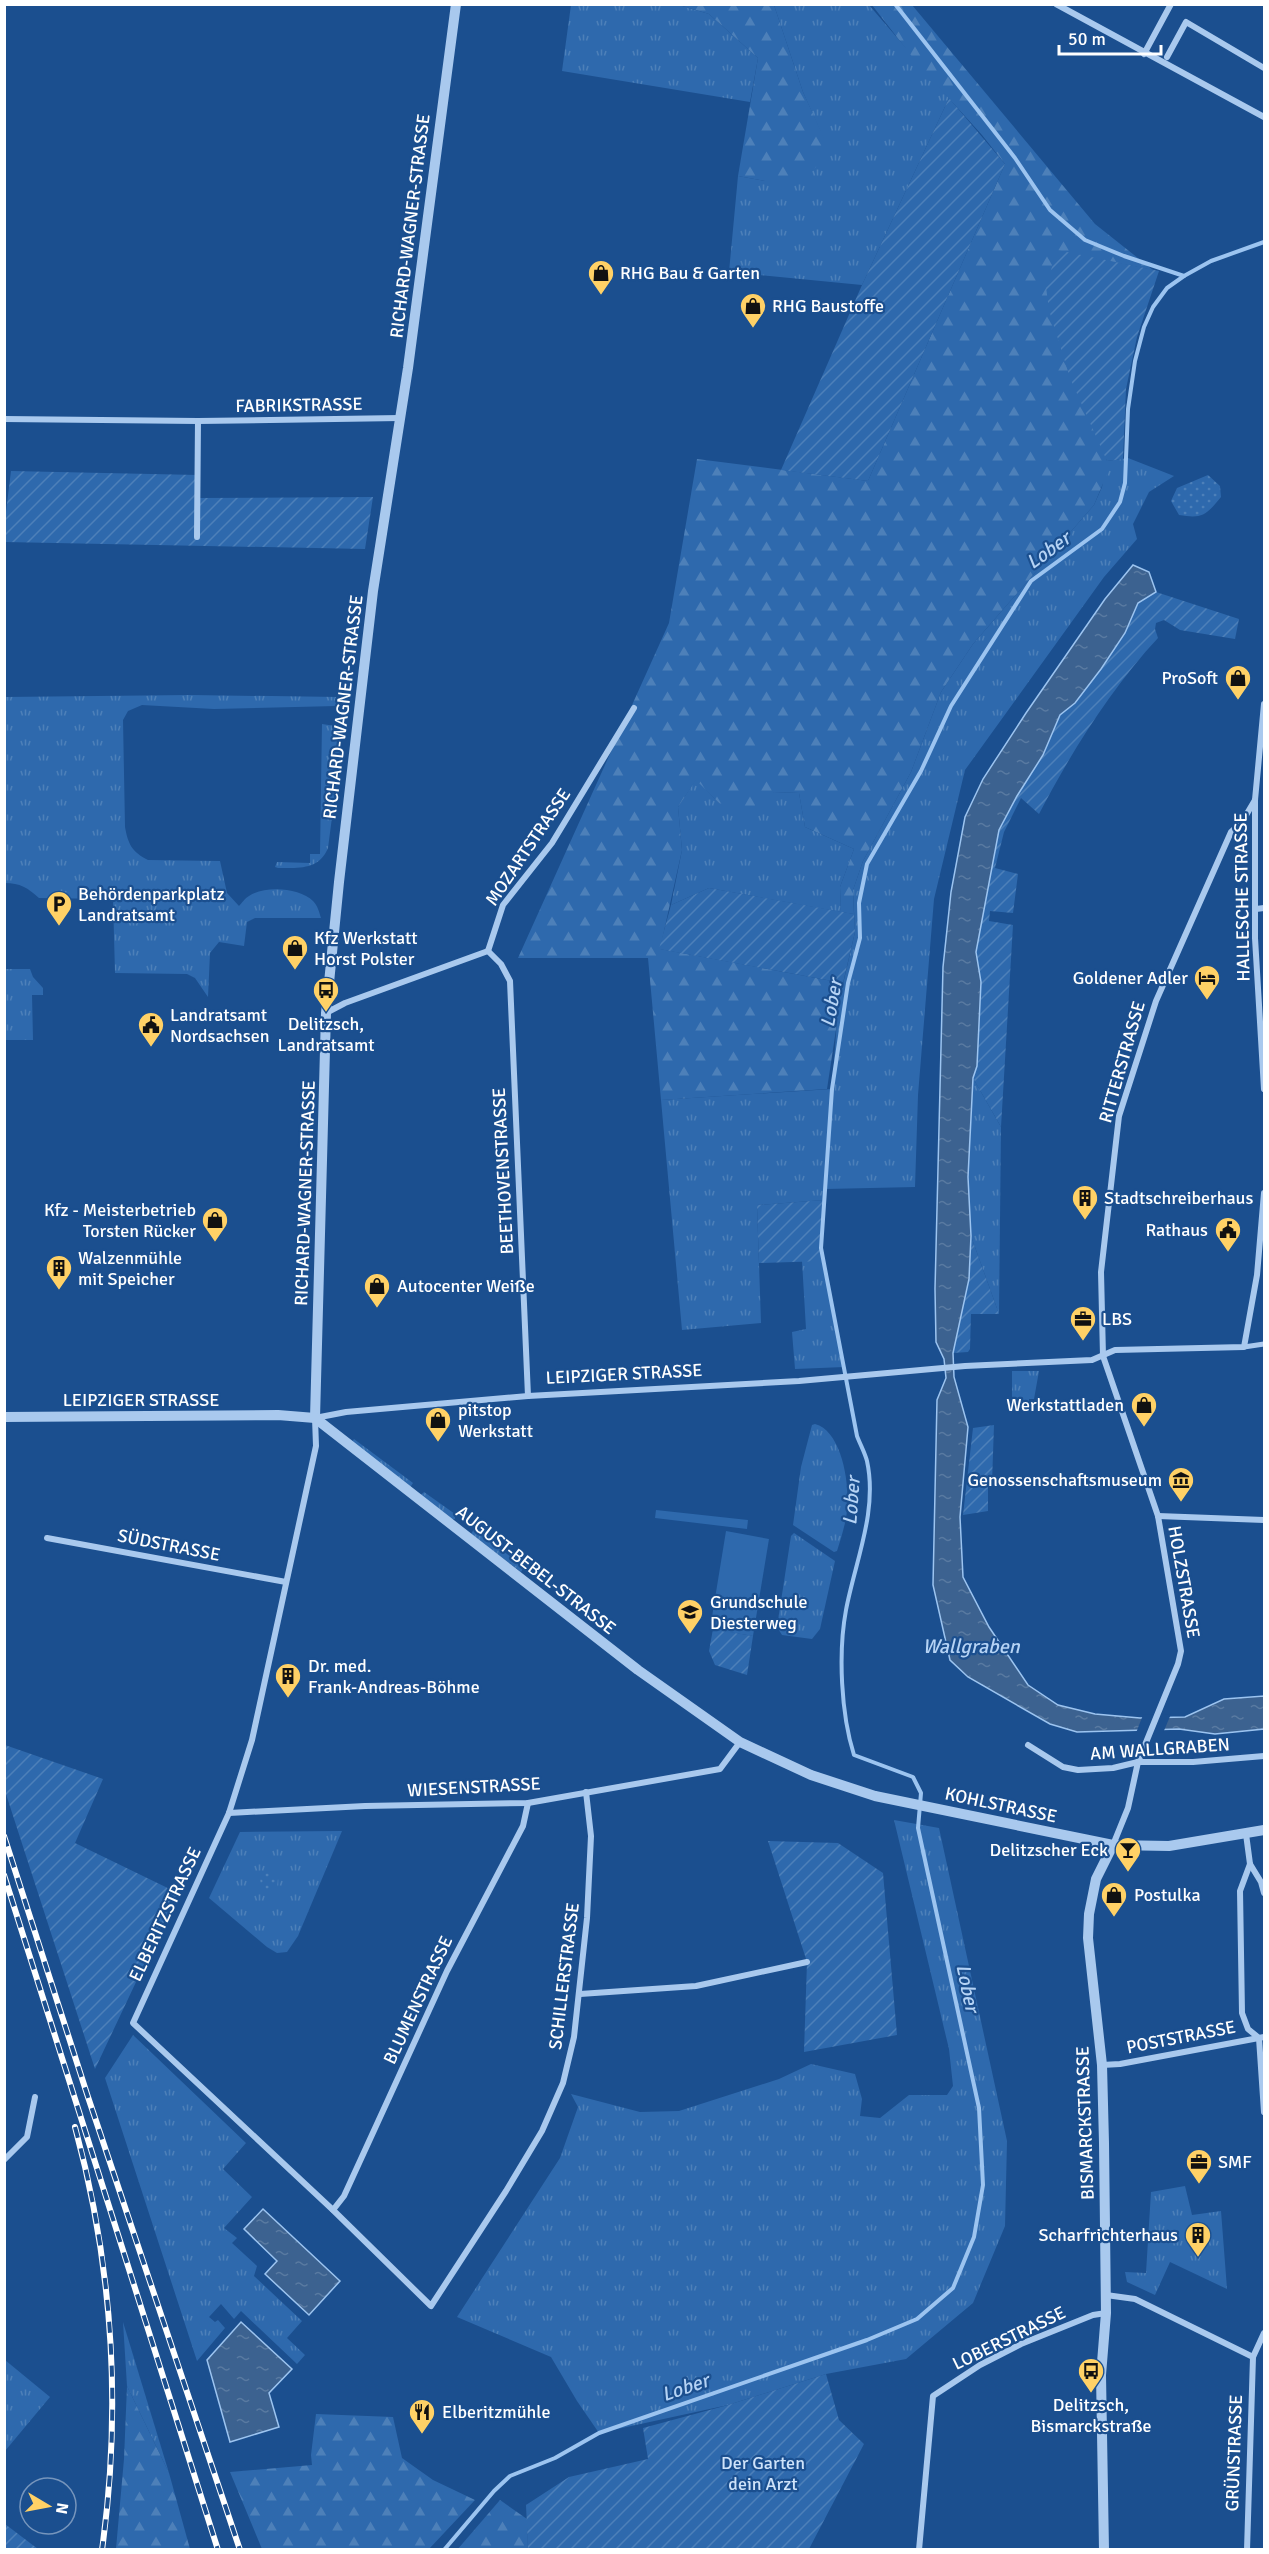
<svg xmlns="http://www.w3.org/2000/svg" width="1269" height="2554" font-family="Signika,sans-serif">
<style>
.grass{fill:url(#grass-tufts)}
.forest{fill:url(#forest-firs)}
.park{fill:url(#park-dots)}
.garden{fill:url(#garden-furrows)}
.pitch{fill:#2e69ad}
.water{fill:url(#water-ripples);stroke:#9cc4f0;stroke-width:1.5}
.pier{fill:#1b4f8f}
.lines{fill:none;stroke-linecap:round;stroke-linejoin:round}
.stream{stroke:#9cc4f0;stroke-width:4}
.pedestrian{stroke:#a9c9ee;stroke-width:5}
.minor{stroke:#a9c9ee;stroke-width:6}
.tertiary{stroke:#a9c9ee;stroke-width:10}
.rail-casing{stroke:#fff;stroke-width:6}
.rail{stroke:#1b4f8f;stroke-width:4;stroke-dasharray:11;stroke-linecap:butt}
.labels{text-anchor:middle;stroke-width:4.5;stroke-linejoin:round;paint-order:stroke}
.street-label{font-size:18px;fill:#fff;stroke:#1b4f8f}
.poi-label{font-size:18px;fill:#fff;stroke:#1b4f8f;text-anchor:start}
.park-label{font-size:18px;fill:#cfe3fa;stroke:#1b4f8f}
.water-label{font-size:20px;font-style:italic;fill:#b5d3f5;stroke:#1b4f8f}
</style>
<defs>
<pattern id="grass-tufts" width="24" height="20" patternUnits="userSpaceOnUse" patternTransform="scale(1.5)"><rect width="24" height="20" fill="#2e69ad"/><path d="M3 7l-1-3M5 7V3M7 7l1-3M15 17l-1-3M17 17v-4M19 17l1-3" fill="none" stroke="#4d80b9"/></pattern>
<pattern id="forest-firs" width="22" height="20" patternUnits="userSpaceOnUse" patternTransform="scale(1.5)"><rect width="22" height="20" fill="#2e69ad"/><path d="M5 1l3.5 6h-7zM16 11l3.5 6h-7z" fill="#4d80b9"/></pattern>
<pattern id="park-dots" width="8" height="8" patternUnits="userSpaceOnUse" patternTransform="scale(1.5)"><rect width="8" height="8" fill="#2e69ad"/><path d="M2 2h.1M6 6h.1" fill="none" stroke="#4d80b9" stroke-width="1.8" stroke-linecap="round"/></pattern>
<pattern id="garden-furrows" width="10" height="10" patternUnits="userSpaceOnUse" patternTransform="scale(1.5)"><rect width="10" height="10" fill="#2e69ad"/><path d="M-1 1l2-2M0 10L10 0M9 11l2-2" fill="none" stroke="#4d80b9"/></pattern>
<pattern id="water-ripples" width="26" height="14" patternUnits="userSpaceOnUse" patternTransform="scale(1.5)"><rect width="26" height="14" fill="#3c6290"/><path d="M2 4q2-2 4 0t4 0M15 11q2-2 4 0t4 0" fill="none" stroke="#597aa1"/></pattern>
</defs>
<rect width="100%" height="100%" fill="#1b4f8f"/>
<g class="grass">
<polygon points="571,5 679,5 709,14 758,58 750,102 562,71"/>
<polygon points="774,5 869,5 949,98 862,285 729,272 738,176 765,181 830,153 803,92"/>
<polygon points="1128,458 1174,476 1149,492 1133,524 1137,539 1104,577 965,770 934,899 918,1095 915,1187 825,1189 824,1200 757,1205 761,1323 682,1330 661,1100 832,1089 838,1006 855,932 853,890 863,861 911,772 941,692 973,644 1094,505 1102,487 1107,461"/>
<path d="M340,693L348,696L336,706L214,709L142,705L128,711L123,720L125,827C128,844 132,852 148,860L220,861L227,893L239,906C242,903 245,898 249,896C265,885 300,888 313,901C318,906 319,912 321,918H255L247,922L244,946L219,942L210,953L208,997L195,978L187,974L115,973L113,899L39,898C28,888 20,883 5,883V697L190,695L339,697Z"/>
<path d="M322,724L335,726L343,733L328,848C319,870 299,868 278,868L275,867L277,862L310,863V854H320Z"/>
<polygon points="696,779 719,803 774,792 799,793 805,827 854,849 840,887 841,912 709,888 671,905 682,850 678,807"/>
<polygon points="5,969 30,969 33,977 43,988 43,995 32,995 33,1040 5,1040"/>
<polygon points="973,1078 1001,1127 999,1314 971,1236 968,1177"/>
<polygon points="802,1261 824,1261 844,1367 795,1369 792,1332 806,1329"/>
<polygon points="1012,1371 1039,1371 1034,1399 1029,1399 1029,1403 1012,1403"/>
<path d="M815,1424C842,1431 850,1485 847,1510C846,1523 841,1538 837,1551L834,1552L793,1525L801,1467L812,1425Z"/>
<polygon points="354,1439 413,1483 409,1489 351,1443"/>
<polygon points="424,1492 455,1514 455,1519 452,1519 420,1496"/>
<polygon points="474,1529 524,1567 521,1572 471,1534"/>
<polygon points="794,1533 835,1561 820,1629 812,1639 782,1635 777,1627 791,1536"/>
<polygon points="894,1820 939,1828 1007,2141 1005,2226 973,2303 906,2359 826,2374 728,2405 599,2433 577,2401 551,2357 457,2317 560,2158 578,2107 571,2094 640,2112 679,2111 779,2079 811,2064 855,2074 862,2099 860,2116 880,2118 909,2095 947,2095 953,2086 949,2049"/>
<polygon points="342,1831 298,1936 287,1952 277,1953 267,1947 209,1898 240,1832"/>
<polygon points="133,2035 246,2143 223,2169 252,2197 224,2228 237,2238 232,2243 257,2266 254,2276 302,2321 287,2338 305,2355 297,2364 241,2311 234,2319 221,2304 209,2317 215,2322 218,2320 225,2328 197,2361 105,2078"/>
<polygon points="1185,2186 1192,2215 1221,2211 1227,2289 1170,2262 1155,2295 1127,2282 1125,2272 1146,2273 1151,2192"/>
<polygon points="123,2322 169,2473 127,2386"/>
<polygon points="5,2360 50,2397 5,2451"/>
</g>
<g class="forest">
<polygon points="679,5 774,5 803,92 831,153 802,180 765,181 738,176 758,58 709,14"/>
<polygon points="872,5 912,5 1095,224 1153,270 1057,251 1107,461 1107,474 1094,505 973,644 941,692 911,772 863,861 853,890 854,914 841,912 840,887 854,849 805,827 799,793 774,792 746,812 719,803 696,780 678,807 682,850 660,949 843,983 827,1089 661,1100 648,958 518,958 669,623 697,459 868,481 1005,164 982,135 917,63"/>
<polygon points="127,2386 169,2473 190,2549 116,2549 124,2459"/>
<polygon points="316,2414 393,2417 402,2458 433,2480 475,2500 429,2549 262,2549 230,2472 312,2465 311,2455"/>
<polygon points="500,2500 527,2519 528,2549 457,2550"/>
</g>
<g class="park">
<path d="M1208,475L1220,486L1221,497C1206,515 1203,519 1179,515L1171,501L1177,488Z"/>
<polygon points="268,1872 274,1873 278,1878 277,1888 269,1893 262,1892 260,1878"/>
</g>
<g class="garden">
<polygon points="949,98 1005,164 868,481 781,470 862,285"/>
<polygon points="1057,250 1159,271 1137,337 1126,389 1123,459 1107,461 1070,378 1049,310 1046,287"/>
<polygon points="11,471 198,475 198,498 373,497 365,549 5,542 5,520"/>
<path d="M1156,592L1239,619L1235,639L1180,630L1164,620L1156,623L1155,629L1158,638C1112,687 1070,754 1039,814L1021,798L1004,832L995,868L1018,874L1013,913L990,911L989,921L1013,925L1001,1127L973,1078L977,1066L981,982L976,952L999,830L1017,796L1043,755L1060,715L1075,703L1125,633L1138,603Z"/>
<polygon points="709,888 854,914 855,932 843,983 659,949 671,905"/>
<polygon points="824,1200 821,1248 824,1261 759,1263 757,1205"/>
<polygon points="971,1236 999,1314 971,1314 970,1349 968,1352 953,1353 969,1279"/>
<polygon points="994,1425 992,1483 988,1484 988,1511 963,1515 973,1428"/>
<polygon points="713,1629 753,1636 747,1675 715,1665 709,1651"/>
<polygon points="5,1745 103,1779 75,1843 178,1893 95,2069 5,1791"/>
<polygon points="768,1841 838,1843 883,1873 897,2035 804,2052 807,1962"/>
<polygon points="826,2374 839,2420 864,2444 809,2549 528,2549 526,2505 569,2477 648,2459 643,2428 728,2405"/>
<polygon points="5,2524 38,2549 5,2549"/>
</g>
<g class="pitch">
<polygon points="656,1510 748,1520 747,1529 655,1518"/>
<polygon points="726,1531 769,1539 753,1636 710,1629"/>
</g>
<g class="water">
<polygon points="1133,565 1149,572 1156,592 1138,603 1125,633 1101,669 1075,703 1060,715 1043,755 1017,796 999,830 976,952 981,982 977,1066 973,1078 968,1177 971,1236 969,1279 953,1353 954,1377 968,1427 960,1517 963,1577 989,1627 1028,1685 1058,1705 1095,1714 1140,1718 1185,1717 1224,1699 1264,1696 1264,1729 1215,1734 1179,1729 1077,1732 1050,1724 968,1677 950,1660 933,1585 937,1400 946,1378 944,1359 936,1342 935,1289 943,967 951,892 965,817 983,779 1026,713 1105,599"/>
<polygon points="263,2209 340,2281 309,2315 265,2274 277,2261 244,2229"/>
<polygon points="241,2322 292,2369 269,2393 279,2427 230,2442 207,2360"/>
</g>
<polygon class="pier" points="1171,1714 1163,1733 1136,1733 1143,1715"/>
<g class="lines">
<g class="stream">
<polyline points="895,4 1015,158 1050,210 1085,240 1124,256 1184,276"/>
<path d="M444,2550L494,2491L510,2476L555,2458L599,2433L867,2340L917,2319L953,2288L974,2237L983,2185L979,2108L918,1828L921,1793L913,1777L854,1755C841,1714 838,1653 846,1610C855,1562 878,1511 867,1461C865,1453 860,1444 857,1436L821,1248L832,1089L848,983L860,938L859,903L867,864L921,771L951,706L1031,581L1102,529L1120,502L1125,483L1128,409L1135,361L1144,327L1153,307L1167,288L1184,276L1211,261L1264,242"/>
</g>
<polyline class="pedestrian" points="1244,1347 1264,1344"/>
<g class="minor">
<polyline points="1056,4 1264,117"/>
<polyline points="1144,54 1171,4"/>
<polyline points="1167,57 1186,22 1264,68"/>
<polyline points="4,419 198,421 400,418"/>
<polyline points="197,537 198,421"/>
<polyline points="1264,704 1255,800 1255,938 1264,1089"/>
<polyline points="1256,909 1264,908"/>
<polyline points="488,951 501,964 510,981 528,1396"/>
<polyline points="488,951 503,905 552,843 634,708"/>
<polyline points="326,1013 345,1003 488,951"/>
<polyline points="1158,1516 1264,1520"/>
<polyline points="47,1538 286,1582"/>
<polyline points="1028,1745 1063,1767 1078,1770 1113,1768 1138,1762 1193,1762 1264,1756"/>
<polyline points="586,1792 591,1836 587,1918 574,2037 563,2083 542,2131 506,2191 431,2306 333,2210 133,2023 229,1813 252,1740 316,1446 315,1418 346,1412 528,1396 799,1381 965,1366 1092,1360 1115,1350 1244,1347 1257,1275 1264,1193"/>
<polyline points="229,1813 365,1806 528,1803 720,1769 740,1742"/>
<polyline points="1246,1834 1250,1864 1261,1882 1264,1893"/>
<polyline points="1113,1845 1128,1808 1138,1762 1178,1664 1181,1651 1158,1516 1103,1356 1101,1272 1119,1116 1156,1001 1231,832 1242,822 1255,800"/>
<polyline points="1250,1864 1240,1891 1242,2013 1248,2029 1259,2038 1264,2112"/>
<polyline points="580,1994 696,1986 807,1962"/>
<polyline points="1102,2065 1120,2064 1264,2037"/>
<polyline points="4,2160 27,2137 35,2097"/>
<polyline points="333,2210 344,2196 447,1971 523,1826 528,1803"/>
<polyline points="1106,2295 1135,2299 1253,2357"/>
<polyline points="919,2550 933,2396 980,2365 1021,2344 1093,2315 1106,2313"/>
<polyline points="1247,2550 1253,2357 1264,2333"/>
</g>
<g class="tertiary">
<polyline points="4,1417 278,1415 315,1418"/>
<polyline points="315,1418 326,1013 339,882 373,591 408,368 456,4"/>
<polyline points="315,1418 638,1670 740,1742 811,1775 875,1796 1113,1845 1169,1846 1264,1830"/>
<polyline points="1104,2550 1101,2375 1106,2313 1104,2143 1102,2065 1088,1938 1089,1914 1096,1879 1113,1845"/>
</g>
<g class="rail-casing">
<g id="rail">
<polyline points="4,1836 88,2097 240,2550"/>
<polyline points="4,1875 218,2550"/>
<path d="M75,2127C113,2267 122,2406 102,2550"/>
</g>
</g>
<use href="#rail" class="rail"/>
</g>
<defs>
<g id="shop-pin" transform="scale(1.35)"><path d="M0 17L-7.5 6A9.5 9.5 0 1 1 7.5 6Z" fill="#ffd166" stroke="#1b4f8f"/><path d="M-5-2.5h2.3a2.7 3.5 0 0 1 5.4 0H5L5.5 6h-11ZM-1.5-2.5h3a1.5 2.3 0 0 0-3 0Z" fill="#111"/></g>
<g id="parking-pin" transform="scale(1.35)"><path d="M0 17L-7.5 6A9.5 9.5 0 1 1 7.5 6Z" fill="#ffd166" stroke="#1b4f8f"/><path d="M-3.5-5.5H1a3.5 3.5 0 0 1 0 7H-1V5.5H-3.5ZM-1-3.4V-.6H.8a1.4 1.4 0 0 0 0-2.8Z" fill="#111"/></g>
<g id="hotel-pin" transform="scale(1.35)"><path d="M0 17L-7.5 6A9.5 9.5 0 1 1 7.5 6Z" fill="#ffd166" stroke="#1b4f8f"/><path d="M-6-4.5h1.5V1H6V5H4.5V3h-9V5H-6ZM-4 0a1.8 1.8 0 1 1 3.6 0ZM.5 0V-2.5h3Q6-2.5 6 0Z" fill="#111"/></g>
<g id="bus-pin" transform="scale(1.35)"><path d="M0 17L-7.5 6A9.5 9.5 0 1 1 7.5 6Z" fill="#ffd166" stroke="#1b4f8f"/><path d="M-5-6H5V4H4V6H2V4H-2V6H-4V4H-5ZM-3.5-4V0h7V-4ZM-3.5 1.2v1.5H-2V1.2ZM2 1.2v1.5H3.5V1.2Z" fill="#111"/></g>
<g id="civic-pin" transform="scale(1.35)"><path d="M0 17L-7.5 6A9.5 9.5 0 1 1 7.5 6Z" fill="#ffd166" stroke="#1b4f8f"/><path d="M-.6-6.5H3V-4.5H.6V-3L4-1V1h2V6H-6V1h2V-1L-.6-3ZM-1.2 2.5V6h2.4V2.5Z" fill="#111"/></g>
<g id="building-pin" transform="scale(1.35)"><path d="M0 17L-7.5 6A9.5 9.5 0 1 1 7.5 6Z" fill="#ffd166" stroke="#1b4f8f"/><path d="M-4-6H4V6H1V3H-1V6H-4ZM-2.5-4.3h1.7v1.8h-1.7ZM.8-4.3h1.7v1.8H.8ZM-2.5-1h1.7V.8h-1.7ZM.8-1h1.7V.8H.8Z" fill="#111"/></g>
<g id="office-pin" transform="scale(1.35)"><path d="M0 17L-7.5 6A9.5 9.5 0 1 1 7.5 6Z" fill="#ffd166" stroke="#1b4f8f"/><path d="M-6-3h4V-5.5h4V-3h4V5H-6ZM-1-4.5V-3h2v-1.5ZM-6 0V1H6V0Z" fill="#111"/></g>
<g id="museum-pin" transform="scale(1.35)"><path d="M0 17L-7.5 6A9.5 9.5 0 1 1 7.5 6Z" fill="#ffd166" stroke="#1b4f8f"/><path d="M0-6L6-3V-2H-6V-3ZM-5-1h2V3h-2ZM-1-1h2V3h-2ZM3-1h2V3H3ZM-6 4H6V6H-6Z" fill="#111"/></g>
<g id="school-pin" transform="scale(1.35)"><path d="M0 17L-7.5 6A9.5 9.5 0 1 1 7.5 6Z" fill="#ffd166" stroke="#1b4f8f"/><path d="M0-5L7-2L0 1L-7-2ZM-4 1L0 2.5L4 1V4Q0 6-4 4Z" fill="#111"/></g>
<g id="bar-pin" transform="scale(1.35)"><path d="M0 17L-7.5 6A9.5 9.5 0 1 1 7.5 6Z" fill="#ffd166" stroke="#1b4f8f"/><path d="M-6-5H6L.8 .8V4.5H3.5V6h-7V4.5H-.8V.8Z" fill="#111"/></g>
<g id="restaurant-pin" transform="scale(1.35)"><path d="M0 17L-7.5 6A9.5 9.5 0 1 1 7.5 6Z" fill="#ffd166" stroke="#1b4f8f"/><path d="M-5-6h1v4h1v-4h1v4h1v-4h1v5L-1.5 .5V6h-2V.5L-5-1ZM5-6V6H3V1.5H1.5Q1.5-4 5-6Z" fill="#111"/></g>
</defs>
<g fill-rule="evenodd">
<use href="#shop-pin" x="601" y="273"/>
<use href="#shop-pin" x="753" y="306"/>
<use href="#shop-pin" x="1238" y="678"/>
<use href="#parking-pin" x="59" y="904"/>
<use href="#shop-pin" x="295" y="948"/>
<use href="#hotel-pin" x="1207" y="978"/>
<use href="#bus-pin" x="326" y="990"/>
<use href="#civic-pin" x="151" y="1025"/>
<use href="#building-pin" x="1085" y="1198"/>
<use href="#shop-pin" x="215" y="1220"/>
<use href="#civic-pin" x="1228" y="1230"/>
<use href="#building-pin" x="59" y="1268"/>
<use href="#shop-pin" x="377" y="1286"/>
<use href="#office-pin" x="1083" y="1319"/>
<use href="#shop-pin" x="1144" y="1405"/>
<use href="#shop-pin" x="438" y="1420"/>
<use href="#museum-pin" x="1181" y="1480"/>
<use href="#school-pin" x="690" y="1612"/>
<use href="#building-pin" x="288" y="1676"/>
<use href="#bar-pin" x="1128" y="1850"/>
<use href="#shop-pin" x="1114" y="1895"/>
<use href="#office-pin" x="1199" y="2162"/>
<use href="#building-pin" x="1198" y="2235"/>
<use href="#bus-pin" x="1091" y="2371"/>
<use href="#restaurant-pin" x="422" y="2412"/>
</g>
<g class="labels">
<g class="street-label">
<text transform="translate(410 226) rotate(-83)" y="6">RICHARD-WAGNER-STRASSE</text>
<text transform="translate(299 405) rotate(-1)" y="6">FABRIKSTRASSE</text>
<text transform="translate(343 707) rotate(-83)" y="6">RICHARD-WAGNER-STRASSE</text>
<text transform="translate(528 847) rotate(-56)" y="6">MOZARTSTRASSE</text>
<text transform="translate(1242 897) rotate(-91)" y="6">HALLESCHE STRASSE</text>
<text transform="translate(1122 1062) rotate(-74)" y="6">RITTERSTRASSE</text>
<text transform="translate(503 1171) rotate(-93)" y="6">BEETHOVENSTRASSE</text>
<text transform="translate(305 1193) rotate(-88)" y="6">RICHARD-WAGNER-STRASSE</text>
<text transform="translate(624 1374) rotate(-3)" y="6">LEIPZIGER STRASSE</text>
<text x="141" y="1406">LEIPZIGER STRASSE</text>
<text transform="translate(169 1545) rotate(11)" y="6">SÜDSTRASSE</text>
<text transform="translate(536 1570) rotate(38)" y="6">AUGUST-BEBEL-STRASSE</text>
<text transform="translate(1184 1582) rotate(80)" y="6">HOLZSTRASSE</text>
<text transform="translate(1160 1749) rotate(-4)" y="6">AM WALLGRABEN</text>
<text transform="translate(474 1787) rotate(-3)" y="6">WIESENSTRASSE</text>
<text transform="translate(1001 1805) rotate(12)" y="6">KOHLSTRASSE</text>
<text transform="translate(165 1914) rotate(-65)" y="6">ELBERITZSTRASSE</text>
<text transform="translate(564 1976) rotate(-83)" y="6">SCHILLERSTRASSE</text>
<text transform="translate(418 2000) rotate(-65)" y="6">BLUMENSTRASSE</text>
<text transform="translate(1181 2037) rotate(-11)" y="6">POSTSTRASSE</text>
<text transform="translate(1085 2123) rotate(-92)" y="6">BISMARCKSTRASSE</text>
<text transform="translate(1009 2338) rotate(-26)" y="6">LOBERSTRASSE</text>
<text transform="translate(1234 2453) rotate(-88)" y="6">GRÜNSTRASSE</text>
</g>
<g class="poi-label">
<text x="620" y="279">RHG Bau &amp; Garten</text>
<text x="772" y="312">RHG Baustoffe</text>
<text x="1218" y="684" text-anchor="end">ProSoft</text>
<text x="78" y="900">Behördenparkplatz<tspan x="78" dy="21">Landratsamt</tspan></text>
<text x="314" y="944">Kfz Werkstatt<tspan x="314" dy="21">Horst Polster</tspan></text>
<text x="1188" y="984" text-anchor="end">Goldener Adler</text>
<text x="170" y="1021">Landratsamt<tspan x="170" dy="21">Nordsachsen</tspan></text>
<text x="326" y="1030" text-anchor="middle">Delitzsch,<tspan x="326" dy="21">Landratsamt</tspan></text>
<text x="1104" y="1204">Stadtschreiberhaus</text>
<text x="196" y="1216" text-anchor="end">Kfz - Meisterbetrieb<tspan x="196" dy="21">Torsten Rücker</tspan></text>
<text x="1208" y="1236" text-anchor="end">Rathaus</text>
<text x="78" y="1264">Walzenmühle<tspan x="78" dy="21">mit Speicher</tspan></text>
<text x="397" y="1292">Autocenter Weiße</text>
<text x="1102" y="1325">LBS</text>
<text x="1124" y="1411" text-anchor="end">Werkstattladen</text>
<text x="458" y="1416">pitstop<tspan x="458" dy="21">Werkstatt</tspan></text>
<text x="1162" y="1486" text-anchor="end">Genossenschaftsmuseum</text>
<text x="710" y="1608">Grundschule<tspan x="710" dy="21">Diesterweg</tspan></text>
<text x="308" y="1672">Dr. med.<tspan x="308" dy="21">Frank-Andreas-Böhme</tspan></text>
<text x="1108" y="1856" text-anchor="end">Delitzscher Eck</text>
<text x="1134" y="1901">Postulka</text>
<text x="1218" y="2168">SMF</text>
<text x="1178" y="2241" text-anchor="end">Scharfrichterhaus</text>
<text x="1091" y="2411" text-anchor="middle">Delitzsch,<tspan x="1091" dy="21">Bismarckstraße</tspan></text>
<text x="442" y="2418">Elberitzmühle</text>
</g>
<g class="park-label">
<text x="763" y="2469">Der Garten<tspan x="763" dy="21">dein Arzt</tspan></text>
</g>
<g class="water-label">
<text transform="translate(1048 550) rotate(-36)" y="7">Lober</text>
<text transform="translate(831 1003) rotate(-80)" y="7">Lober</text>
<text transform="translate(851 1501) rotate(-86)" y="7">Lober</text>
<text x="971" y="1653">Wallgraben</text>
<text transform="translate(968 1988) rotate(78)" y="7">Lober</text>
<text transform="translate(685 2387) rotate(-19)" y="7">Lober</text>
</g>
</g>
<rect width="1269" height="2554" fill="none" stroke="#ffffff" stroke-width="12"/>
<g transform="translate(48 2506) rotate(100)"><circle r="28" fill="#1b4f8f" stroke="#7695bc" stroke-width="1.5"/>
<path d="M0-4.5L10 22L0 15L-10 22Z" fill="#ffd166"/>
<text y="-9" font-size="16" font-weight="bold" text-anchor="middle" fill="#ffffff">N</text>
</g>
<path d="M1059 45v9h102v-9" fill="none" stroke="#ffffff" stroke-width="3"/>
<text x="1068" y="45" font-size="18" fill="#ffffff" stroke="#1b4f8f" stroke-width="4.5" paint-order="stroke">50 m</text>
</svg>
